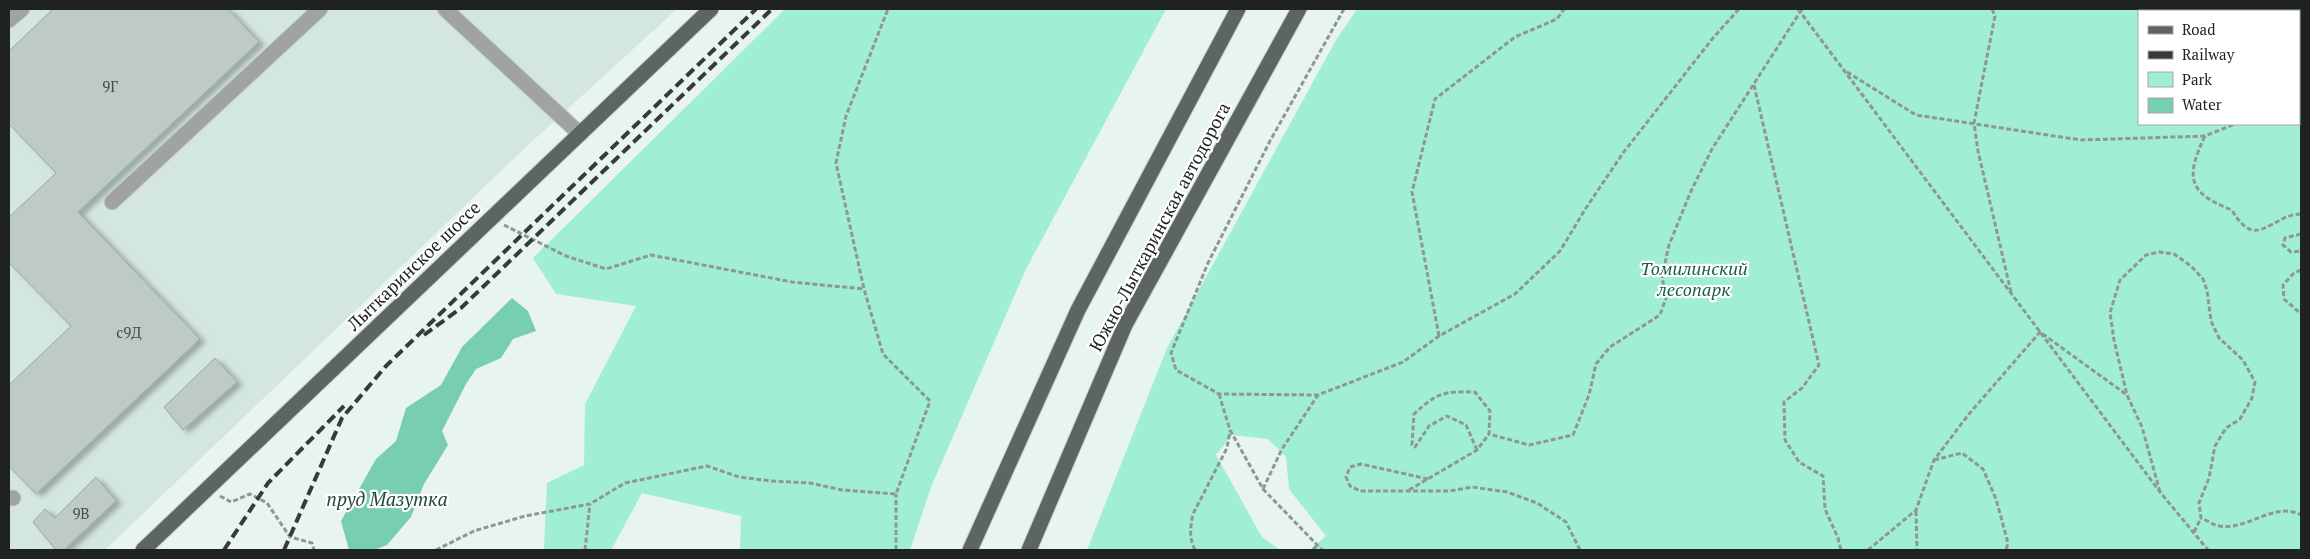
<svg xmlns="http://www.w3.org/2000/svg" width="2310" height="559" font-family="'PT Serif',serif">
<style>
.built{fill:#d3e7df}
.green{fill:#a1efd2;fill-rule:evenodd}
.water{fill:#78ceb0}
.building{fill:#becac5;stroke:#9ca7a3;filter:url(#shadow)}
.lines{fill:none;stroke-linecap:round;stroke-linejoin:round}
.minor-casing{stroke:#c4ceca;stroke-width:17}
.major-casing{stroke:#c4ceca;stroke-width:17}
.path{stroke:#8f9794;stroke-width:3;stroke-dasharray:5 2.5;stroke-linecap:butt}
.minor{stroke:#9fa4a2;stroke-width:15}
.major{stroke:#5c6561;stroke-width:15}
.rail{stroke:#363b3a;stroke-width:4;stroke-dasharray:10 5;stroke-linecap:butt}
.labels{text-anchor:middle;stroke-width:4.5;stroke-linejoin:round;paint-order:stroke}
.number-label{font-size:15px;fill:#464c4a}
.street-label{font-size:18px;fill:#1e2221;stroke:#fff}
.park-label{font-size:18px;font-style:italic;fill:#185d49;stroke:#fff}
.water-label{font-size:19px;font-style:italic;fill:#21483b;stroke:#fff}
</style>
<defs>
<filter id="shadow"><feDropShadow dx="5.5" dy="3" stdDeviation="2.5" flood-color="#0004"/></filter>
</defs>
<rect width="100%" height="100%" fill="#e8f4ef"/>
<polygon class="built" points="9,9 677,9 525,148 105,550 9,550"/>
<g class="green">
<polygon points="785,9 1166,9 1026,269 931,487 910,550 740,550 741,516 642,493 611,550 544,550 547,483 584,465 585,404 636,306 556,294 533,258"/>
<path d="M1357,9H2301V550H1310L1326,536L1289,489L1286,457L1268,439L1232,435L1216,455L1262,537L1280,550H1087L1167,348L1336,40ZM2139,11H2299V124H2139Z"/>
</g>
<polygon class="water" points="512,298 528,311 536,331 513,339 501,358 476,369 466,384 442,431 448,445 424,484 411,517 387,545 374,550 349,550 341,521 376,459 396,441 406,408 441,385 462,347"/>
<g class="building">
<polygon points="53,9 228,9 259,42 78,212 200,339 36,494 9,466 9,385 71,326 9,263 9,217 56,173 9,124 9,51"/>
<polygon points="215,358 237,382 183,430 164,407"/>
<polygon points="96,477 116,501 64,550 56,550 33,522 45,509 55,518"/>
</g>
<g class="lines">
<g class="minor-casing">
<g id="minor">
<polyline points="445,9 580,134"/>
<polyline points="9,20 22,9"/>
<polyline points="112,202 320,9"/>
<polyline points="9,498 13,498"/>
</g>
</g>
<g class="major-casing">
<g id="major">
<polyline points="143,550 711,9"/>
<polyline points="970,550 1078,310 1238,9"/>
<polyline points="1029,550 1125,325 1299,9"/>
</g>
</g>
<g class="path">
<polyline points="1344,9 1270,141 1208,263 1171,353 1176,370 1219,394 1318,395 1403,362 1439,336 1515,294 1560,251 1586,208 1623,153 1713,38 1739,9"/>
<polyline points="1798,9 2160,492 2208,550"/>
<polyline points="1992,9 1995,16 1974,123 1978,151 2011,292"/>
<polyline points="2278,9 2279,11"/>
<polyline points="2299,40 2301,44"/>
<polyline points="1847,72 1916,115 2081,140 2205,136 2235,124"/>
<polyline points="1754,85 1819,365 1802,388 1784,402 1785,440 1799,462 1823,476 1825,509 1838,538 1841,550"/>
<polyline points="2299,110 2301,110"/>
<path d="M2205,136C2185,178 2188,193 2232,210C2256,253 2272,214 2301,214"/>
<polyline points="504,225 566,256 606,269 651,255 792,282 864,289"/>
<polyline points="2301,234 2285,238 2283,245 2291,252 2301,251"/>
<polyline points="2301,270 2294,273 2283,285 2284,299 2301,314"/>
<polyline points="1439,336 1412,192 1435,99 1515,37 1557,19 1564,9"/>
<polyline points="1219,394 1230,430 1263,489 1322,550"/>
<path d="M1477,450L1466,425L1447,416L1429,426L1415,447L1412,445L1414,414C1437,393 1443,391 1475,392L1490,411L1489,434L1529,445L1573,435L1589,395L1596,364L1610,347L1660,315L1666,298L1662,277L1669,245L1691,191L1712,149L1802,9"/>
<polyline points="1934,460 1962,453 1983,469 1996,499 2008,543 2006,550"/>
<polyline points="1428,479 1361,464 1350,467 1346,477 1350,486 1360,491 1450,491 1472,487 1507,492 1537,503 1566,522 1580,550"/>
<polyline points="1263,489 1282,449 1318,395"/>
<polyline points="1409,490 1477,450 1489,434"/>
<path d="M2160,492L2142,427L2127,395L2114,340L2110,313L2120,280L2146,255L2159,252L2174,254L2191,266L2203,279L2207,290L2211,321L2219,338L2243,360L2255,382L2252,398L2240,419L2226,428L2215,446L2209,478L2199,503L2201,518C2206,520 2211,523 2215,525C2245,534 2273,500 2301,515"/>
<polyline points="220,496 231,502 250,494 267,503 290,537 312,543 314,550"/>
<polyline points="1916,511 1917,550"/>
<polyline points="2194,532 2201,518"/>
<polyline points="436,550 474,531 525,516 590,504 625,483 707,466 739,477 771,481 810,483 842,490 896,494 930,401 883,354 864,289 836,163 846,116 888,9"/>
<polyline points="585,550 590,504"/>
<polyline points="896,550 896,494"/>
<path d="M1195,550C1189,538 1190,528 1193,514L1227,448L1230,431"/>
<polyline points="1313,550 1316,546"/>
<polyline points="1868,550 1916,510 1934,460 1969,414 2040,332 2127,395"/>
</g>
<use href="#minor" class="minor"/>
<use href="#major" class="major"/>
<g class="rail">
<polyline points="424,335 461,308 772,9"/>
<polyline points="224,550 268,483 344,406"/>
<polyline points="284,550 342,418 386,366 756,9"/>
</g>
</g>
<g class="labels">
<g class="number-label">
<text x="110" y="92">9Г</text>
<text x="129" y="338">с9Д</text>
<text x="81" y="519">9В</text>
</g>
<g class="street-label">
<text transform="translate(1160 227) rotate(-62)" y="6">Южно-Лыткаринская автодорога</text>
<text transform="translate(414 266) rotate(-44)" y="6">Лыткаринское шоссе</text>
</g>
<g class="park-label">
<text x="1694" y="275">Томилинский<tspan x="1694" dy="21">лесопарк</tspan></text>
</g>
<g class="water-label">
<text x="387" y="506">пруд Мазутка</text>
</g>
</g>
<rect width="2310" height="559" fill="none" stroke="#1e2221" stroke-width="20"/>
<rect x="2138" y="10" width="162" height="115" fill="#ffffff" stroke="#a5a7a6"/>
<rect x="2148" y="26" width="25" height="8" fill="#5c6561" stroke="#a5a7a6"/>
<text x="2182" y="35" font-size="15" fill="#1e2221">Road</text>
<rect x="2148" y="51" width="25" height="8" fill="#363b3a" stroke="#a5a7a6"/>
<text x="2182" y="60" font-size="15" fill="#1e2221">Railway</text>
<rect x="2148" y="72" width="25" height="15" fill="#a1efd2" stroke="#a5a7a6"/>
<text x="2182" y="85" font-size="15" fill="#1e2221">Park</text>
<rect x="2148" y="98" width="25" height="15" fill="#78ceb0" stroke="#a5a7a6"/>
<text x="2182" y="110" font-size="15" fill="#1e2221">Water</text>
</svg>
